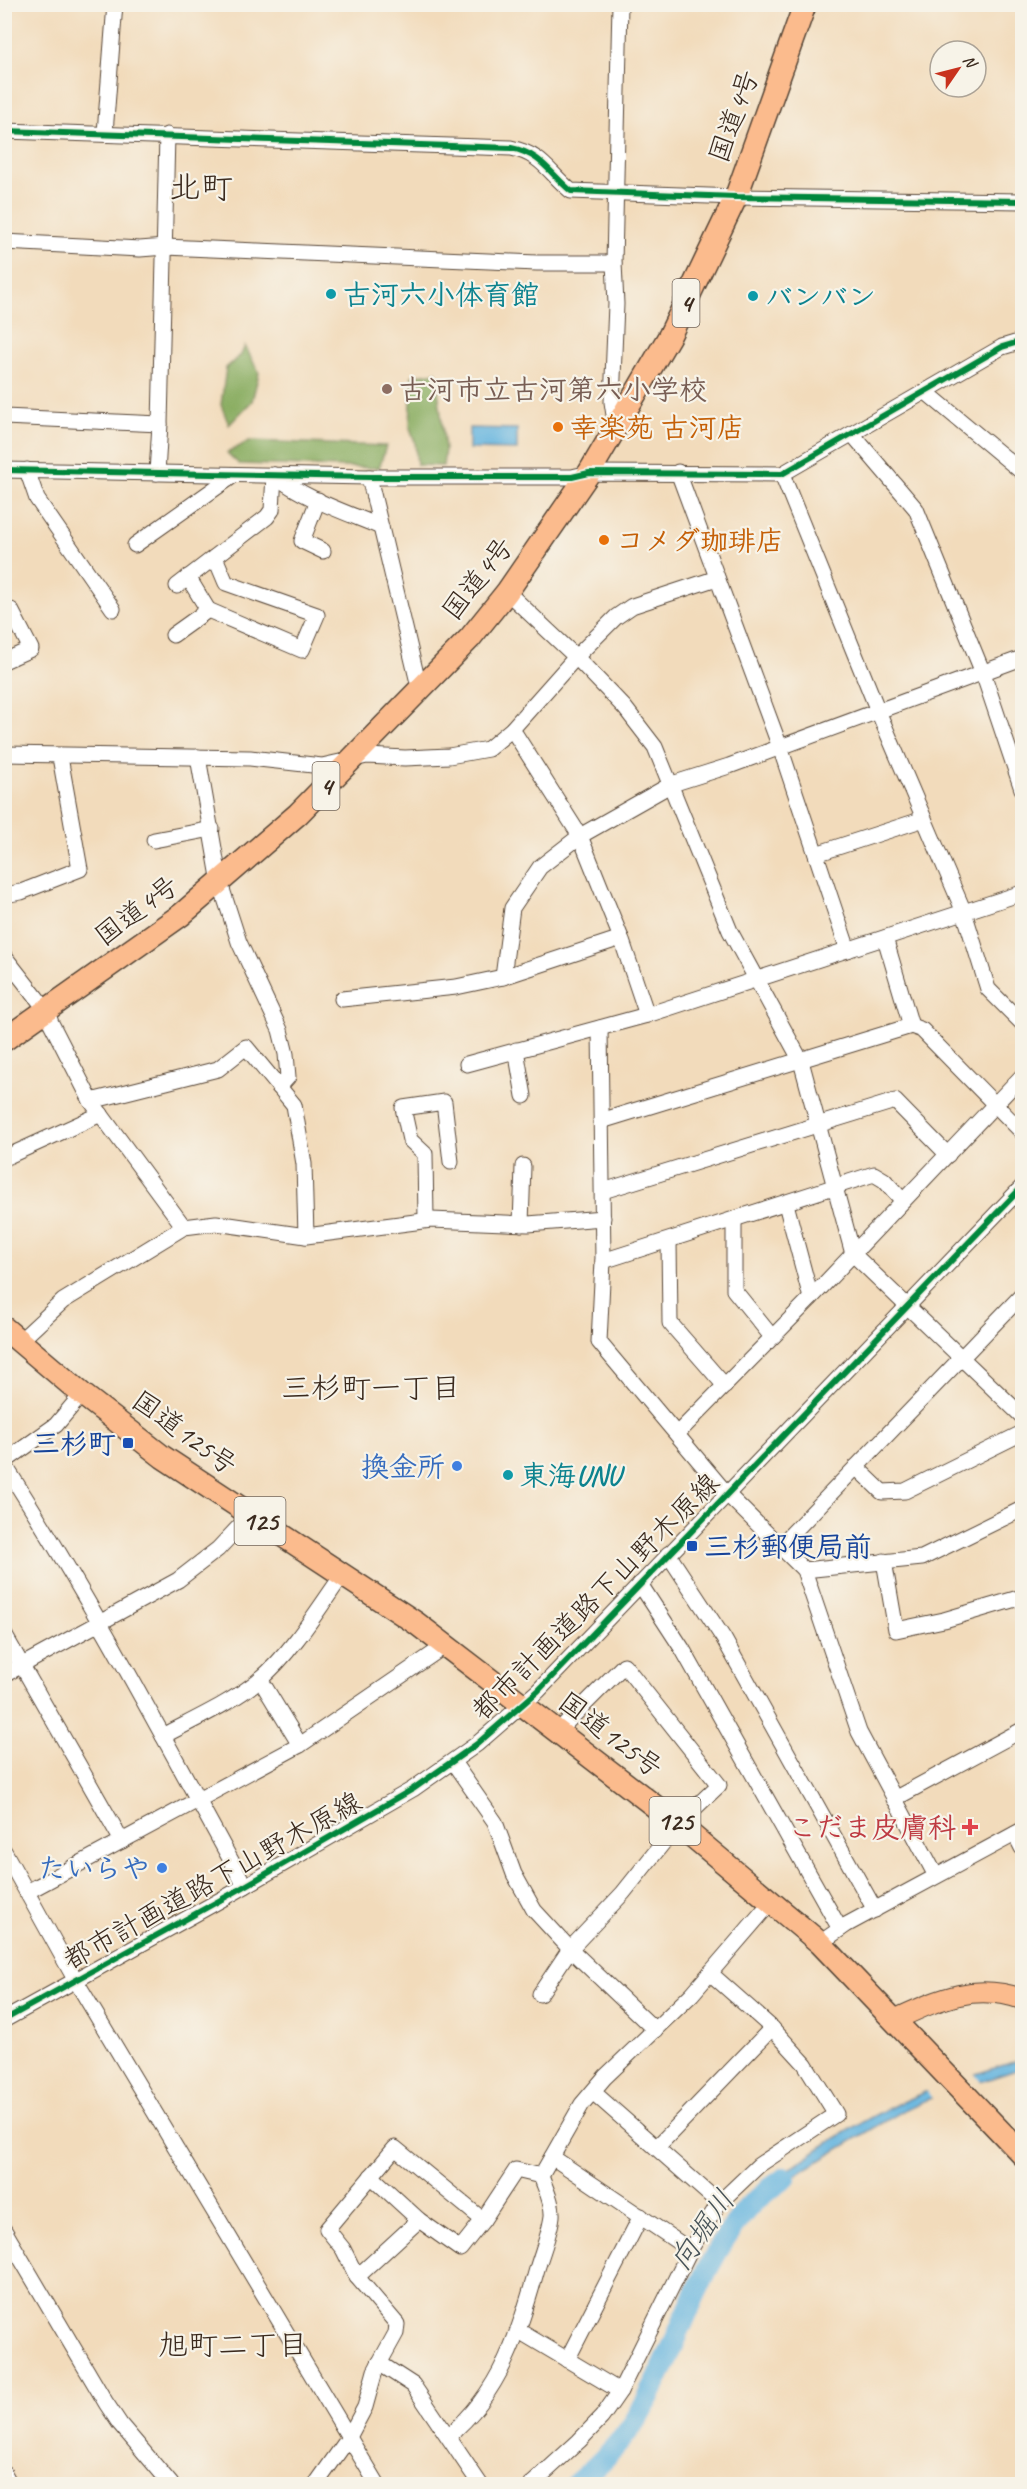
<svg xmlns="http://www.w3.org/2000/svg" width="1027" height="2489" font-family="Caveat,'Klee One',sans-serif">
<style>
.forest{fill:#8aad62;stroke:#626c40;stroke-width:1.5}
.water{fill:#64b4df;stroke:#506f7e;stroke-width:1.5}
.pier{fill:#f2dbbb}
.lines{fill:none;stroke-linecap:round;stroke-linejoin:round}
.river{stroke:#64b4df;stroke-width:22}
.minor-casing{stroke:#564536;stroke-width:17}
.major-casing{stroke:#564536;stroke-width:22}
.highway-casing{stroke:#564536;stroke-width:25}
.minor{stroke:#fff;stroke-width:15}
.major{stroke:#fbbb8d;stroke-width:20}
.highway{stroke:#fbbb8d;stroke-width:22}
.cycleway-casing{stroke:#f7f3e8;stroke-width:10}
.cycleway{stroke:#00873e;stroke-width:6}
.culture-dot{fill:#0f9aa8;stroke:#f7f3e8;stroke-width:2}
.education-dot{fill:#8d6e63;stroke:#f7f3e8;stroke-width:2}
.food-dot{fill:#e8710a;stroke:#f7f3e8;stroke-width:2}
.transit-dot{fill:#1a4fb4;stroke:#f7f3e8;stroke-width:2}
.shop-dot{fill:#3f7fe0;stroke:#f7f3e8;stroke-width:2}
.health-dot{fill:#e0444e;stroke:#f7f3e8;stroke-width:2}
.labels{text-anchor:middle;stroke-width:4.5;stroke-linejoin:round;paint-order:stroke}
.shield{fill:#f7f3e8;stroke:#73665b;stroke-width:1.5}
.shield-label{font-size:27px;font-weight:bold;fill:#3b2a1e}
.street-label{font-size:28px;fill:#3b2a1e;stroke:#f7f3e8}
.culture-label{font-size:28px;font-weight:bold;fill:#0d838f;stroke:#f7f3e8;text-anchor:start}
.education-label{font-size:28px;font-weight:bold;fill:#785e54;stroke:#f7f3e8;text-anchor:start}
.food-label{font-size:28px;font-weight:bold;fill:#c56008;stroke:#f7f3e8;text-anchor:start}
.transit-label{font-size:28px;font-weight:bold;fill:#164399;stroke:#f7f3e8;text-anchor:end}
.shop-label{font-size:28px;font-weight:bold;fill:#366cbe;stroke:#f7f3e8;text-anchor:end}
.health-label{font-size:28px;font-weight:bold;fill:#be3a42;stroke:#f7f3e8;text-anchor:end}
.neighbourhood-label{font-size:30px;fill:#3b2a1e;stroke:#f7f3e8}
.water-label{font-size:30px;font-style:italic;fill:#475358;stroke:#f7f3e8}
.quarter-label{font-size:32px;fill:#3b2a1e;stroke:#f7f3e8}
</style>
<rect width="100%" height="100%" fill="#f7f3e8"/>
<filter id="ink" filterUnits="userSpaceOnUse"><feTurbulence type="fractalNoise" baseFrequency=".0167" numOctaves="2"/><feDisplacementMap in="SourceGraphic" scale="12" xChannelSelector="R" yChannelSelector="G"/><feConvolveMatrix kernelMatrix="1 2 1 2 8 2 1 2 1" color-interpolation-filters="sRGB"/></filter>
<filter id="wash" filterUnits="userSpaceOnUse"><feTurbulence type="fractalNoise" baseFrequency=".008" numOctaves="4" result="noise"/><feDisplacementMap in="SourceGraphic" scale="24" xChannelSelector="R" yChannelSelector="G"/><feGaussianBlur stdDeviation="1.35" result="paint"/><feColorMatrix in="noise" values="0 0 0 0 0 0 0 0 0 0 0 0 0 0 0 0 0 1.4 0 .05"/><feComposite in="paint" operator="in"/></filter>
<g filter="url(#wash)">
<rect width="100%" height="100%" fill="#f2dbbb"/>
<g class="forest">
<polygon points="245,346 259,373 252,401 229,425 221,405 226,368 241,355"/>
<polygon points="436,372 445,449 443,466 417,465 415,442 410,428 412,376"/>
<polygon points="249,441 250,441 386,446 379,468 239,464 227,453"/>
</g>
<g class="water">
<polygon points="469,428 517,429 517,450 469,449"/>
<path d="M1022,2059V2068L923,2101L904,2110L792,2177L763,2200L757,2193C806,2156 861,2118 918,2095C951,2080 988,2071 1022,2059Z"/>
</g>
<polygon class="pier" points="974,2073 983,2085 934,2101 925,2089"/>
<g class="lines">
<path class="river" d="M576,2484C600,2464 624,2441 640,2413C679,2346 695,2271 746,2210C756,2197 772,2188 785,2178"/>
</g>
</g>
<g filter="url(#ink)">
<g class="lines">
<g class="minor-casing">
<g id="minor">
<path d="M4,131L511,148C542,154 549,173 571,191L736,197L1022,201"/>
<polyline points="105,133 115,4"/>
<polyline points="4,242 140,249 165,247 537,263 614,263"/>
<polyline points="926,392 1022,472"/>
<polyline points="4,417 160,424"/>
<polyline points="619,423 614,415 612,402 616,304 614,263 620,4"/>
<polyline points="853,435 916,509 983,673 1022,789"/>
<polyline points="4,470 369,477 572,477 589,473 782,474 1002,347 1022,341"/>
<polyline points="27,470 37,499 113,609"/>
<polyline points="678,472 780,747 848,950"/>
<polyline points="157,473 160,424 167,135"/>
<polyline points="782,474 878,711 964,912 988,989 1022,1023"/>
<path d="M274,475C305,499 345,512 381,527"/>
<polyline points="369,477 420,691"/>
<polyline points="318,500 302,541 323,551"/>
<polyline points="135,545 234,475"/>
<polyline points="188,577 208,610"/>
<polyline points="177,586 267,517 272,510 274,475"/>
<polyline points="507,592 576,657 625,708 655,747 730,931 801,1061 853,1254 1022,1416"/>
<polyline points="4,612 11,610 31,649 4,661"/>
<polyline points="173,635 208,610 302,650 317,615 226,583 215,557"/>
<polyline points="512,729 580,836 621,938 647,1015"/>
<polyline points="4,754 250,758 322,766 367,756 405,758 449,756 488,749 512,729 576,657 616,617 632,606 717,578"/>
<polyline points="198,757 220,883 239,942 280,1030 286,1054 288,1077 279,1087"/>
<polyline points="154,840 212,829"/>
<polyline points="816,854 924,819"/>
<polyline points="4,895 21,892 80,869 60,757"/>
<polyline points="885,938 911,1026"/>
<polyline points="4,956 47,1011 51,1023 91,1101 184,1227"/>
<polyline points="503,977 512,908 540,867 580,836 672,784 729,766 1022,658"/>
<polyline points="342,999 456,987 503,977 621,938"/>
<polyline points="600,1028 603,1261 599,1342 726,1493 804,1570 859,1732 936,1876"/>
<polyline points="516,1050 524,1096"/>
<polyline points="467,1064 647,1015 1022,893"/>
<polyline points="91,1101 218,1069 246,1047 294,1105 304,1164 306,1236"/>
<polyline points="601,1121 911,1026 922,1030 1022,1132"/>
<polyline points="4,1158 101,1114"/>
<polyline points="603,1191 895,1101 948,1155"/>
<polyline points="786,1204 811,1298"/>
<polyline points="426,1220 425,1154 410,1140 403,1108 444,1102 451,1162"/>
<polyline points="734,1220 734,1290 772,1337"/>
<polyline points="521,1224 523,1166"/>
<polyline points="669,1241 670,1323 725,1386"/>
<polyline points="603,1261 874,1174 884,1180 903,1201"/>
<polyline points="20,1341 63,1301 184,1227 216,1223 306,1236 431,1220 528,1224 603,1218"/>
<polyline points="677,1434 811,1298 1022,1076"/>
<polyline points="4,1462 56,1425 82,1394"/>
<path d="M4,1464C92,1601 167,1744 245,1886"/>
<polyline points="856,1467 882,1492 905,1491 1022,1433"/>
<polyline points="779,1547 1022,1295"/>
<polyline points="668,1554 724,1639 875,1910"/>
<polyline points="884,1561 896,1630 944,1620 1022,1597"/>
<polyline points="804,1570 922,1558 1022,1509"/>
<polyline points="640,1584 683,1650 840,1929"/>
<polyline points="4,1634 122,1841"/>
<polyline points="4,1675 178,1580 218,1549 250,1515"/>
<polyline points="260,1679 300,1745"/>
<path d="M163,1736C195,1719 231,1703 259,1680C290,1655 320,1607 343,1574"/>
<polyline points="453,1762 495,1822 514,1874 534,1910 570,1949 655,2030"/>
<polyline points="894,1799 1022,1730"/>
<polyline points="1015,1834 1022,1848"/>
<polyline points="4,1851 76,1981 377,2484"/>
<polyline points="27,1892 300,1745 446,1645"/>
<polyline points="820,1943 846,1925 1022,1830"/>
<polyline points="540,1994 570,1949 623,1893 678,1824 719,1785 624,1665 558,1731"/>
<polyline points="4,2020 233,1893 413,1789 477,1744 538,1691 1022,1187"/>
<polyline points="593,2092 719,2203"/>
<polyline points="657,2147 772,2028"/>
<polyline points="552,2157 690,2250"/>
<polyline points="371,2176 419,2220 460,2249 483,2220 516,2170 541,2176 582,2104 605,2077 692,1994 772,1901"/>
<polyline points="4,2230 106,2403 120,2424 171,2484"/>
<polyline points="357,2277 419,2220"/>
<polyline points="519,2331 620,2391"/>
<polyline points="567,2360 641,2216"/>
<polyline points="379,2363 413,2385 480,2484"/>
<path d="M448,2436C501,2393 519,2332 537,2269C542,2252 550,2233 552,2216C553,2203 545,2188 541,2176"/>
<polyline points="4,2473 10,2484"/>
<polyline points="316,2484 348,2439 365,2407 375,2371 396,2333 397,2324 357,2277 343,2249 327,2229 395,2148 483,2220"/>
<polyline points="532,2484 579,2441 602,2417 620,2391 690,2250 719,2203 759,2165 836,2114 805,2064 772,2028 710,1973"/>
</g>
</g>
<g class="major-casing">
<path id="major" d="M894,2020C938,2000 973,1982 1022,1999"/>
</g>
<g class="highway-casing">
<g id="highway">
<polyline points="4,1040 181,915 298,814 470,638 507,592 589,473 670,335 736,197 805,4"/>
<polyline points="4,1328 82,1394 163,1457 416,1623 678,1824 820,1943 1022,2154"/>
</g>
</g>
<use href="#minor" class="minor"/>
<use href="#major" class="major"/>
<use href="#highway" class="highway"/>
<g class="cycleway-casing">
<g id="cycleway">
<path d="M4,131L511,148C542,154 549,173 571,191L736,197L1022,201"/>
<polyline points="4,470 369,477 572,477 589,473 782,474 1002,347 1022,341"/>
<polyline points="4,2020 233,1893 413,1789 477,1744 538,1691 1022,1187"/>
</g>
</g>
<use href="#cycleway" class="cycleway"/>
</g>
</g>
<g class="culture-dot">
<circle cx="331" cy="294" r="6"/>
<circle cx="753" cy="296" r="6"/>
<circle cx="508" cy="1475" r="6"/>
</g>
<circle class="education-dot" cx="387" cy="389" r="6"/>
<g class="food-dot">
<circle cx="558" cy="427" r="6"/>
<circle cx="604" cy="540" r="6"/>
</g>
<g class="transit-dot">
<rect x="122" y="1437" width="12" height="12" rx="3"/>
<rect x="686" y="1540" width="12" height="12" rx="3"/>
</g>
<g class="shop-dot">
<circle cx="457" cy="1466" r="6"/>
<circle cx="162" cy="1868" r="6"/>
</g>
<path class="health-dot" d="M967 1818h6v6h6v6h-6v6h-6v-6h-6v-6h6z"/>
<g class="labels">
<g class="shield">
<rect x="672.5" y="279" width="27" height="48" rx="4.5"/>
<rect x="312.5" y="762" width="27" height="48" rx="4.5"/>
<rect x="234.5" y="1497" width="51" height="48" rx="4.5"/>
<rect x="649.5" y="1797" width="51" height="48" rx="4.5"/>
</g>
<g class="shield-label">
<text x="686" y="312">4</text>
<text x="326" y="795">4</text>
<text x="260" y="1530">125</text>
<text x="675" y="1830">125</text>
</g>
<g class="street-label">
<text transform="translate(733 116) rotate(-70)" y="10">国道4号</text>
<text transform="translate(477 578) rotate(-52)" y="10">国道4号</text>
<text transform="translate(136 910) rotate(-37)" y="10">国道4号</text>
<text transform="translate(185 1432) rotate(36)" y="10">国道125号</text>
<text transform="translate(595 1596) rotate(-45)" y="10">都市計画道路下山野木原線</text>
<text transform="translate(611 1734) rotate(37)" y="10">国道125号</text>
<text transform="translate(212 1880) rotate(-29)" y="10">都市計画道路下山野木原線</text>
</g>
<g class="culture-label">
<text x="343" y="304">古河六小体育館</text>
<text x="765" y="306">バンバン</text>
<text x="520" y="1485">東海UNU</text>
</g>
<g class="education-label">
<text x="399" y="399">古河市立古河第六小学校</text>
</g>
<g class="food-label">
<text x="570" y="437">幸楽苑 古河店</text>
<text x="616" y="550">コメダ珈琲店</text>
</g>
<g class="transit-label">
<text x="116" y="1453">三杉町</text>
<text x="704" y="1556" text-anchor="start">三杉郵便局前</text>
</g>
<g class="shop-label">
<text x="445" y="1476">換金所</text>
<text x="150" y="1878">たいらや</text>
</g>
<g class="health-label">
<text x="956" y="1837">こだま皮膚科</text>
</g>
<g class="neighbourhood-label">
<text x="371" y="1398">三杉町一丁目</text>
<text x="233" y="2355">旭町二丁目</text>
</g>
<g class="water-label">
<text transform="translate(702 2230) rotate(-55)" y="10">向堀川</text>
</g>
<g class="quarter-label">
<text x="201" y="198">北町</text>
</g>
</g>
<rect width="1027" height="2489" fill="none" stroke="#f7f3e8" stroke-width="24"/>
<g transform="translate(958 69) rotate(55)"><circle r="28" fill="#f7f3e8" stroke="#aca397" stroke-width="1.5"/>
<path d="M0-4.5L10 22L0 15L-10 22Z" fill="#c8321e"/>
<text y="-9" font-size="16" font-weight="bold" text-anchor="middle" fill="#3b2a1e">N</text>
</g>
</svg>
